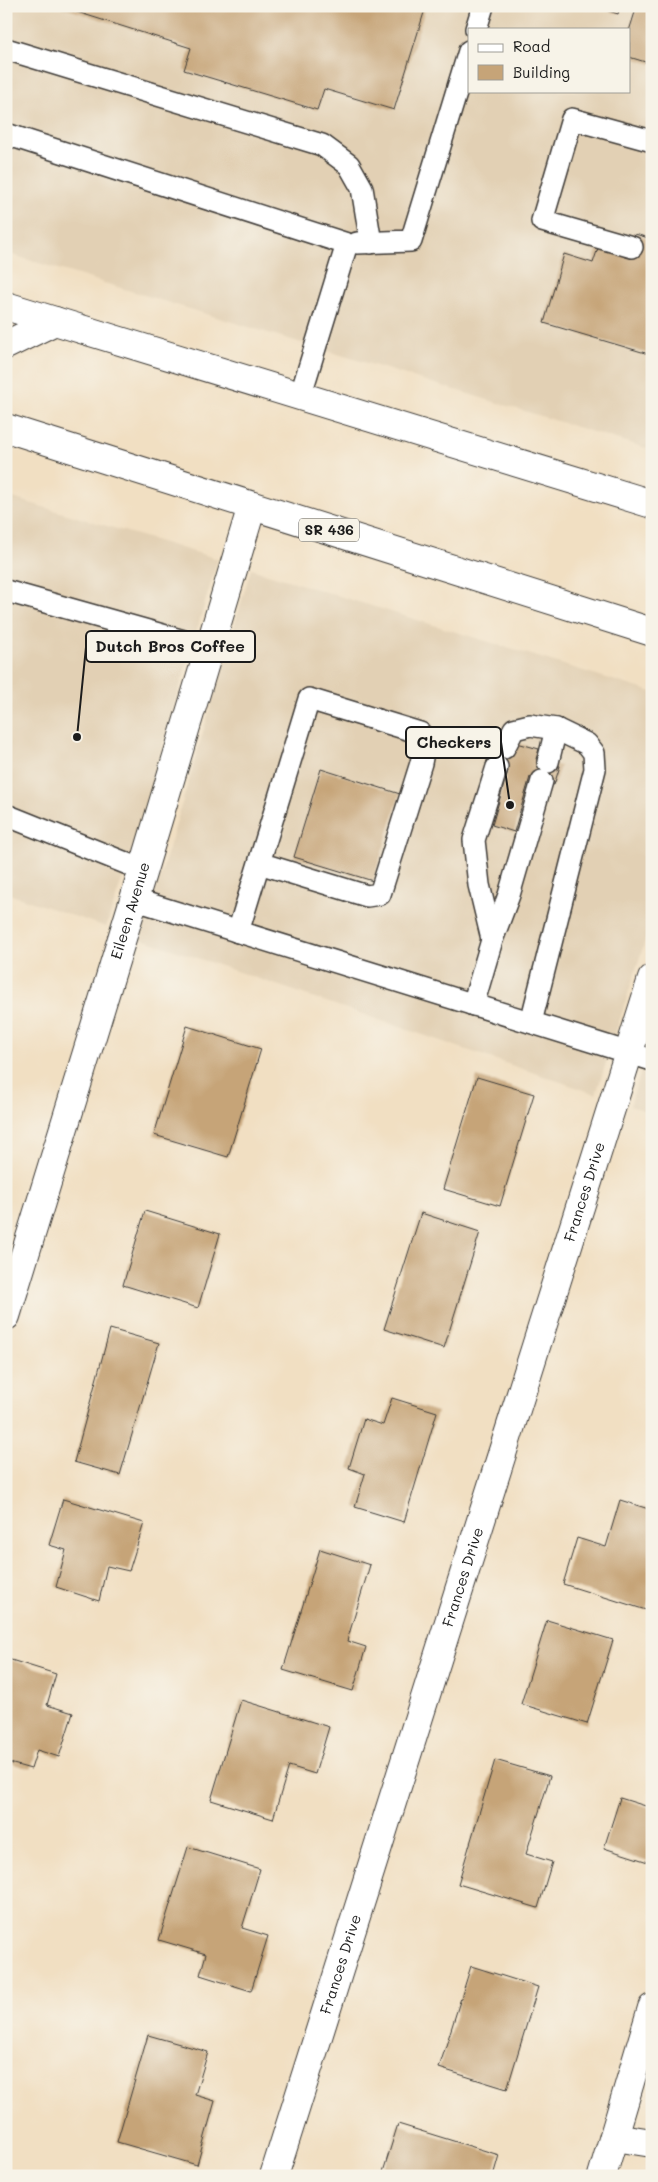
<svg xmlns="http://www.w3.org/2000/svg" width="658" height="2182" font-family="Mali,sans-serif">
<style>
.built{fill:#e2d0b4;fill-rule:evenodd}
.building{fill:#c6a478}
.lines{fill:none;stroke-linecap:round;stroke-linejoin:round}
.service-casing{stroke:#3c3935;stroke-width:24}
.minor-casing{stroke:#3c3935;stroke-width:30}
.primary-casing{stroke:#3c3935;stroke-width:30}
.service{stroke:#fff;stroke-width:21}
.minor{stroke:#fff;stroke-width:28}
.primary{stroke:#fff;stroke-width:28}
.labels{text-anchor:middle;stroke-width:4;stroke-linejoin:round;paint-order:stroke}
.shield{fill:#f7f3e8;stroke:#5e5c59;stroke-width:1}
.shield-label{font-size:14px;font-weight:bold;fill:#1c1c1c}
.street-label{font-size:15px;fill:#1c1c1c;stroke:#f7f3e8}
.leader{fill:none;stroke:#1c1c1c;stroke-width:2}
.callout-dot{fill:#1c1c1c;stroke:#f7f3e8;stroke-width:2}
.callout{fill:#f7f3e8;stroke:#1c1c1c;stroke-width:2}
.callout-label{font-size:16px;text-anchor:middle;font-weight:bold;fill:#1c1c1c}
</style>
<rect width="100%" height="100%" fill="#f7f3e8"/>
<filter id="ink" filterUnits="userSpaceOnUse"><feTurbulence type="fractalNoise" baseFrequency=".02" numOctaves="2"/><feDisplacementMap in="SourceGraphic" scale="10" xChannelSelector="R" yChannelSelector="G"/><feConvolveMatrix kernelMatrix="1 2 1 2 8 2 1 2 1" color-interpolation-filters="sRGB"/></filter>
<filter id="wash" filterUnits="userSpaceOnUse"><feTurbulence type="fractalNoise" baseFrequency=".0096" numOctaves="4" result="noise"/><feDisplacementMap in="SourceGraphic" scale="20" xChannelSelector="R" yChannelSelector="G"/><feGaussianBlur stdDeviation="1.12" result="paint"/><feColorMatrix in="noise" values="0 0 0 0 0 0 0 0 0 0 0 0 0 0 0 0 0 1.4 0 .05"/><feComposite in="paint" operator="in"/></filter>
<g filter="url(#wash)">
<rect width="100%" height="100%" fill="#f1dfc2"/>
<g class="built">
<path d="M6,6H652V450L6,253ZM469,29H629V91H469Z"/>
<polygon points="6,496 218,559 127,865 106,927 6,893"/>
<polygon points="251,569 652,692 652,919 596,1094 139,938 161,875"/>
<polygon points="652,1037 652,1113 630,1106"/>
</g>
<g id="blocks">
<g class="building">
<polygon points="58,6 426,6 394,110 324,89 317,110 184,70 191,48"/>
<polygon points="594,6 620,6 618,14"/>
<polygon points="637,6 652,6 652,64 629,57 629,31"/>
<polygon points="635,234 652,239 652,355 544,323 564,254 593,263 599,245 629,254"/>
<polygon points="517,743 539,749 536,759 560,766 554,785 530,777 514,832 492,825 508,771 486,764 492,744 514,751"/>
<polygon points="321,769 400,794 373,881 294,857"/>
<polygon points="187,1026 261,1049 228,1157 154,1135"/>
<polygon points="477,1077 534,1094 500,1206 443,1189"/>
<polygon points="145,1211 220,1234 198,1308 123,1285"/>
<polygon points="421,1213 480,1232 444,1348 384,1329"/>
<polygon points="110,1329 159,1343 120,1475 74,1462"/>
<polygon points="392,1398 437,1412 404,1522 355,1507 365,1474 349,1468 364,1419 383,1425"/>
<polygon points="63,1499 144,1523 129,1571 107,1566 99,1601 56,1587 66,1550 49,1545"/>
<polygon points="620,1500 652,1510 652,1591 646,1610 563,1584 577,1538 606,1547"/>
<polygon points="320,1549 370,1565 347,1641 366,1647 353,1691 283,1670"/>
<polygon points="547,1620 613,1640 587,1724 521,1704"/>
<polygon points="8,1659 56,1674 47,1705 73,1713 59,1757 37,1750 31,1769 6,1762 6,1665"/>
<polygon points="241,1700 329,1727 315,1774 289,1766 273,1819 211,1800"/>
<polygon points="495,1760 550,1776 526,1854 552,1862 538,1908 458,1884"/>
<polygon points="620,1798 652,1808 651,1863 604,1848"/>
<polygon points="188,1847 260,1869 242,1928 268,1936 251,1991 200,1975 206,1954 159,1940"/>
<polygon points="471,1966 538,1987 507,2089 439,2068"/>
<polygon points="148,2035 208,2052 195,2095 215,2101 197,2165 117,2142"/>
<polygon points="398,2124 499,2155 493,2176 396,2176 383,2172"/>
</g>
</g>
</g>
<g filter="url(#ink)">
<use href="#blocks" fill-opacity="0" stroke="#3c3935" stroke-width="1"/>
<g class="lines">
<g class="service-casing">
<g id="service">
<polyline points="476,29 483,6"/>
<polyline points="6,49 322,145 349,165 362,188 371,243"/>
<polyline points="6,134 347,244 300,397"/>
<polyline points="357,243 411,241 469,51"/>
<polyline points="632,247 542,221 572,119 652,141"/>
<polyline points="6,591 209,648"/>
<polyline points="504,748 514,729 530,725 556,729 587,744 594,753 595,769 531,1022"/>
<polyline points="548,762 556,729"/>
<polyline points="6,815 143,870"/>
<polyline points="133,899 652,1060"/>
<polyline points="238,932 309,699 420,733 424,747 421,763 380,894 367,896 259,863"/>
<polyline points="492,939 479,885 474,840 497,767"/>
<polyline points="473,1005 492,940 509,895 542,781"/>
</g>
</g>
<g class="minor-casing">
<g id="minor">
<path id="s1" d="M6,1316L143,870L252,506"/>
<polyline points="614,2137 652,2143"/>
<path id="s2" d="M274,2176L652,979"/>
<polyline points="602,2176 652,2008"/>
</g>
</g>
<g class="primary-casing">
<g id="primary">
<polyline points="6,306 652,504"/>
<polyline points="6,345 55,321"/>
<polyline points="6,428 652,632"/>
</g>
</g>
<use href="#service" class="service"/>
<use href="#minor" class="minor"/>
<use href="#primary" class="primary"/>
</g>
</g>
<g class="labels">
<rect class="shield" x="299" y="518.5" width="60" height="23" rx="4"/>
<g class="shield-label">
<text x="329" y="535">SR 436</text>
</g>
<g class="street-label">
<text dy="5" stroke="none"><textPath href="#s1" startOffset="424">Eileen Avenue</textPath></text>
<text dy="5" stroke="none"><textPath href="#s2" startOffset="1032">Frances Drive</textPath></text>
<text dy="5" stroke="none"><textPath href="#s2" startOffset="628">Frances Drive</textPath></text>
<text dy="5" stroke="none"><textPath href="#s2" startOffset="222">Frances Drive</textPath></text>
</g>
</g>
<path class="leader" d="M77 737L86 647M510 805L501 742"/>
<g class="callout-dot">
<circle cx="77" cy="737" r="5"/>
<circle cx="510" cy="805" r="5"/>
</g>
<g class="callout">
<rect x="86" y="631" width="169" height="31" rx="5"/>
<rect x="406" y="727" width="95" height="31" rx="5"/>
</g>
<g class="callout-label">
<text x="170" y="652">Dutch Bros Coffee</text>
<text x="454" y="748">Checkers</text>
</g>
<rect width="658" height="2182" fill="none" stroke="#f7f3e8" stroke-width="25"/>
<rect x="468" y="28" width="162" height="65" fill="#f7f3e8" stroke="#9f9d96"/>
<rect x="478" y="44" width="25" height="8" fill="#ffffff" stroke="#9f9d96"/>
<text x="513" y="52" font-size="15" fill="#1c1c1c">Road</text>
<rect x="478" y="65" width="25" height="15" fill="#c6a478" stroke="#9f9d96"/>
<text x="513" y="78" font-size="15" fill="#1c1c1c">Building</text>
</svg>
